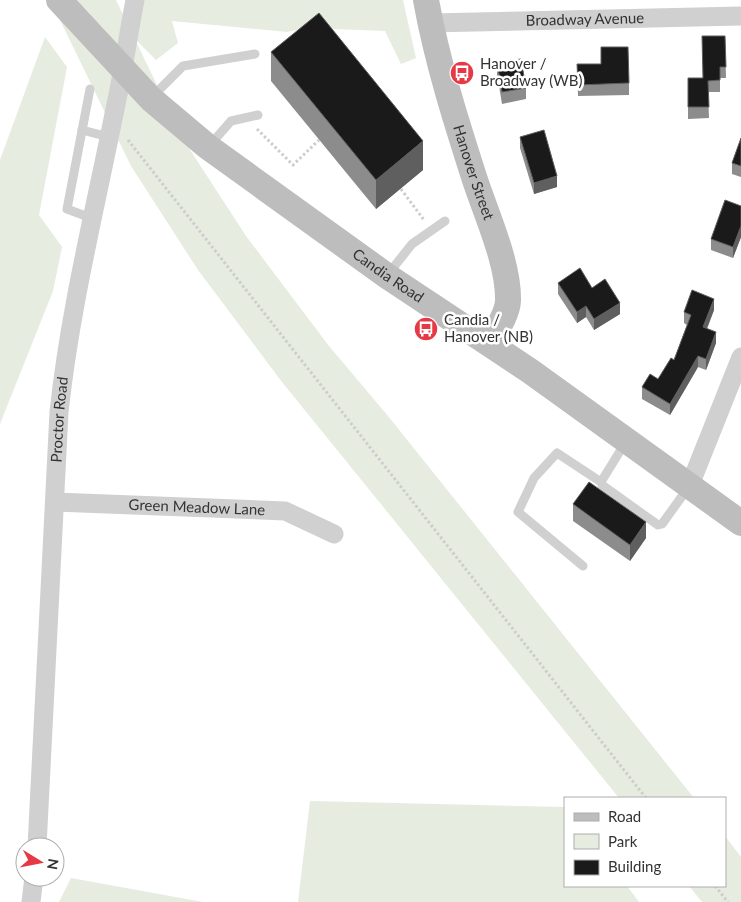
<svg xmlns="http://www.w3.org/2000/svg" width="741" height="902" font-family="Lato,sans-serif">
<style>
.green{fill:#e6ecdf}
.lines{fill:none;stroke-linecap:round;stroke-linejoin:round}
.path{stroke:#cdcdcd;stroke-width:3;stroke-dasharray:2.5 2.5;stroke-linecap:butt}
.lane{stroke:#d0d0d0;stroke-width:9}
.street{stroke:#d0d0d0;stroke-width:19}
.secondary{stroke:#bdbdbd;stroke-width:26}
.wall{fill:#8c8c8c}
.shaded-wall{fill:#5f5f5f}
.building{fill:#1a1a1a;stroke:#5f5f5f}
.labels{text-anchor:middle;stroke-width:5;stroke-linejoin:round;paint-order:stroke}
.street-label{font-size:15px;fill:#333;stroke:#fff}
.poi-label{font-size:15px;fill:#333;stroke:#fff;text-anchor:start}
</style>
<rect width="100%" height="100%" fill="#fff"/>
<g class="green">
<polygon points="53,0 116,0 183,139 246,236 329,346 388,416 694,798 619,798 282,382 198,270 131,166 59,18"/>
<polygon points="144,0 403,0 416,58 401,64 385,31 306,28 287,32 172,21 178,43 156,60 136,40"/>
<polygon points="45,37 67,67 39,215 62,247 53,291 0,424 0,160"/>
<polygon points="310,801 565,807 565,886 627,886 639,902 298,902"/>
<polygon points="725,836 741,857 741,902 702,902 689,886 725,886"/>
<polygon points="71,878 203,902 59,902"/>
</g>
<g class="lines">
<g class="path">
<polyline points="257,129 293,165 319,140"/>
<polyline points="128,140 646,798"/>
<polyline points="401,189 424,220"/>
<polyline points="715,886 728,902"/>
</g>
<g class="lane">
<polyline points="90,89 67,209 91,218"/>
<polyline points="152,97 183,66 255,54"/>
<polyline points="82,130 109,137"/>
<polyline points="210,145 231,121 258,115"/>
<polyline points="389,273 412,244 445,221"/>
<polyline points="601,482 625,443"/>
<polyline points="583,566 518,512 534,478 557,453 601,482 602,485 658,525 662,524 688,488"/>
</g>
<g class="street">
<path id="s1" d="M430,23L741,16"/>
<polyline points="690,485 741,357"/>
<path id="s2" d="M55,502L285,511L334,534"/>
<path id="s3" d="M37,847L59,412C70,309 95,210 115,109C123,73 128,36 135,0"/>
<polyline points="31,902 34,877"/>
</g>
<g class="secondary">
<path id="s4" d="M59,0L151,99L208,147L387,276L530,371L741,523"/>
<path id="s5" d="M426,0C437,61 456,121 475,180C487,216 509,264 508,301C507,316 496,330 489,342"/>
</g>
</g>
<g class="wall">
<polygon points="725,36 726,78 720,78 720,92 708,92 709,118 688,119 688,78 703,78"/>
<polygon points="271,52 423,170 376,209 271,81"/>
<polygon points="497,62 526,88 526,99 502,104 497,74"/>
<polygon points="577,64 629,83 629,95 578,96"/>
<polygon points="520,137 557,187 534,194 520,148"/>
<polygon points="741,138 741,177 732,174 732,163"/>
<polygon points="741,206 741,237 733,258 711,250 711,239"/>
<polygon points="558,283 592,288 620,314 594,330 586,317 577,323 558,294"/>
<polygon points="714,310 707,329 716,343 706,370 698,367 670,415 642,399 642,387 658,379 674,360 687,325 684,323 684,312"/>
<polygon points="573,504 646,538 630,561 573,521"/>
</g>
<g class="shaded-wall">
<polygon points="423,141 423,170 376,209 376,180"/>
<polygon points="557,176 557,187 534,194 534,183"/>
<polygon points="741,226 741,237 733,258 733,247"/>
<polygon points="714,299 714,310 703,338 703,327"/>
<polygon points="620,303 620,314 594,330 594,319"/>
<polygon points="586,306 586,317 577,323 577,312"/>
<polygon points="716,332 716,343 706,370 706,359"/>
<polygon points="698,356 698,367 670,415 670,404"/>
<polygon points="646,522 646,538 630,561 630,545"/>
</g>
<g class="building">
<polygon points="319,13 423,141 376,180 271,52"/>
<polygon points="702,36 725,36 726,67 720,67 720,80 708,81 709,107 688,107 688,78 703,78"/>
<polygon points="601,47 628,47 629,83 578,85 577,64 601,64"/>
<polygon points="521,59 526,88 502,92 497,62"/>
<polygon points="544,130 557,176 534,183 520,137"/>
<polygon points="741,138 741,166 732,163"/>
<polygon points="725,200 741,206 741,226 733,247 711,239"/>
<polygon points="580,268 592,288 605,279 620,303 594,319 586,306 577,312 558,283"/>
<polygon points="692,290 714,299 703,327 716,332 706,359 698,356 670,404 642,387 650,374 658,379 671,358 674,360 691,315 684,312"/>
<polygon points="589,482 646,522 630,545 573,504"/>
</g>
<defs>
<g id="bus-disc" transform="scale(1.25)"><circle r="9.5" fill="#e63946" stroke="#fff"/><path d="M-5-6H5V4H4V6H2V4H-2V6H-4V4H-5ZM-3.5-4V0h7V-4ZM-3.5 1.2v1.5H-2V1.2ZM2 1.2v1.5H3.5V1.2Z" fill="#fff"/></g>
</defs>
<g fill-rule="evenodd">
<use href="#bus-disc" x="462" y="73"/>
<use href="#bus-disc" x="426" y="329"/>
</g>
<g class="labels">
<g class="street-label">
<text dy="5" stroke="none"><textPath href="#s1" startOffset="155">Broadway Avenue</textPath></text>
<text dy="5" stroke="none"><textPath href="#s5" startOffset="179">Hanover Street</textPath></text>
<text dy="5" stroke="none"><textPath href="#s4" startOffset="431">Candia Road</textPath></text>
<text dy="5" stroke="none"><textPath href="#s3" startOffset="428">Proctor Road</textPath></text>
<text dy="5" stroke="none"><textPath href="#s2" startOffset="142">Green Meadow Lane</textPath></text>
</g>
<g class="poi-label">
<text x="480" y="69">Hanover /<tspan x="480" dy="17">Broadway (WB)</tspan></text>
<text x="444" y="325">Candia /<tspan x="444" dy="17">Hanover (NB)</tspan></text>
</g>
</g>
<rect x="564" y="797" width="162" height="90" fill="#ffffff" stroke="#adadad"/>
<rect x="574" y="813" width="25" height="8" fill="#bdbdbd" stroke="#adadad"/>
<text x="608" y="822" font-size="15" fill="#333333">Road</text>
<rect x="574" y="834" width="25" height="15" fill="#e6ecdf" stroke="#adadad"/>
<text x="608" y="847" font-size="15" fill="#333333">Park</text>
<rect x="574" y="860" width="25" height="15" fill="#1a1a1a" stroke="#adadad"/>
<text x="608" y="872" font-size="15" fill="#333333">Building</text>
<g transform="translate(40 862) rotate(100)"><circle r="24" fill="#ffffff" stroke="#adadad"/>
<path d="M0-4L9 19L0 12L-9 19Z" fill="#e63946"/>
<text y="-8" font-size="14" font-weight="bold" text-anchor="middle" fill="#333333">N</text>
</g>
</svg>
